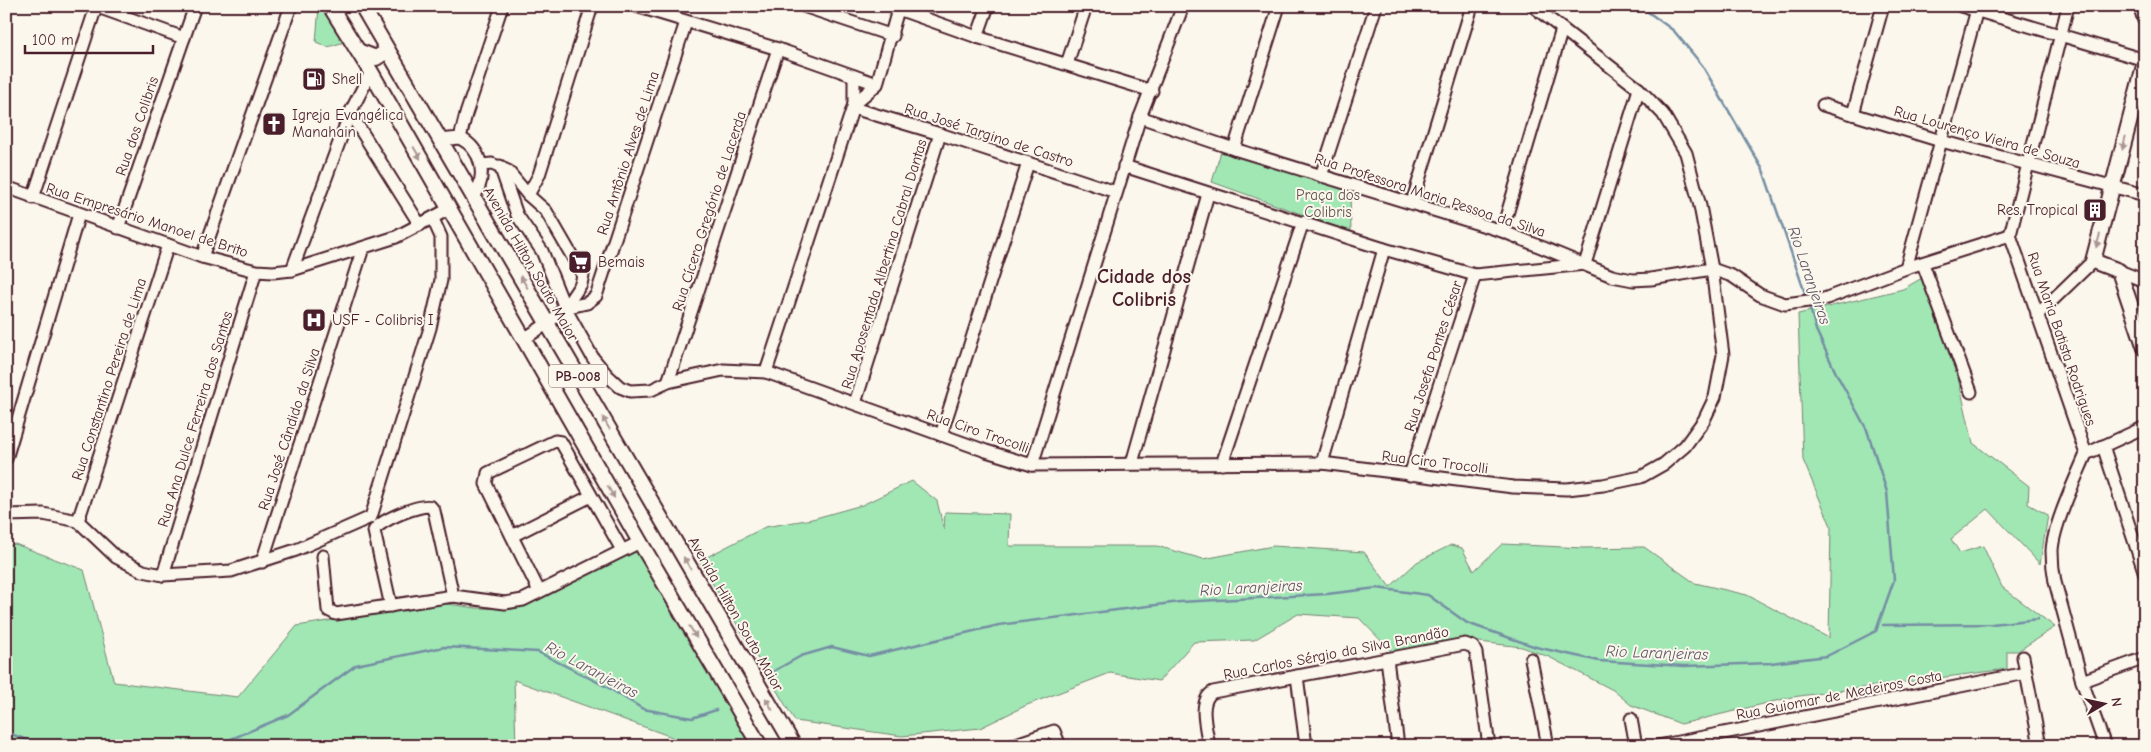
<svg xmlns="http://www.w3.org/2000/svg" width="2151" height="752" font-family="'Comic Neue',sans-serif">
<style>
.green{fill:#a0e7b4;stroke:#758370}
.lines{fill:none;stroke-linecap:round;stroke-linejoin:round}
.stream{stroke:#758ea3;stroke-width:2.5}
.minor-casing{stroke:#4a1f2b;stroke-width:15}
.major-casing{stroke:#4a1f2b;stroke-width:18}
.minor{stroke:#fbf7ec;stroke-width:11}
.major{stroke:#fbf7ec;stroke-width:14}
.oneway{fill:#ab9695}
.labels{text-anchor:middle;stroke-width:4;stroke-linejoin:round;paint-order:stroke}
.shield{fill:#fbf7ec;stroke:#7f6065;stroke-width:1}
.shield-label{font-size:14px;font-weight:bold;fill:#4a1f2b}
.poi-label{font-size:15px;fill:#4a1f2b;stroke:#fbf7ec;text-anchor:start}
.street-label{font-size:15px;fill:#4a1f2b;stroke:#fbf7ec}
.park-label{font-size:15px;fill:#60514d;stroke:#fbf7ec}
.water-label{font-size:16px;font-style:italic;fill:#5f5667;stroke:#fbf7ec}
.district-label{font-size:20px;font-weight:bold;fill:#4a1f2b;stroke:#fbf7ec}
</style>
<rect width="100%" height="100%" fill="#fbf7ec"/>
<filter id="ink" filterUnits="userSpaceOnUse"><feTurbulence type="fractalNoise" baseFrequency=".02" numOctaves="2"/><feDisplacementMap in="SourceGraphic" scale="10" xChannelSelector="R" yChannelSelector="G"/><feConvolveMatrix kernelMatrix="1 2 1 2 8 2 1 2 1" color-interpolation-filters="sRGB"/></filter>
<g filter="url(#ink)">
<g class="green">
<polygon points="319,6 332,6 351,40 328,47 316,42"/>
<polygon points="1222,148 1350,191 1351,232 1212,182"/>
<polygon points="1922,278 1958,378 1973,443 2029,486 2028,504 2048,515 2040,564 1988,509 1951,539 1960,553 1983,546 2002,587 2055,627 2018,651 2007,651 2007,669 1792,697 1681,724 1631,705 1613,690 1549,657 1522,647 1471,641 1392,652 1359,618 1298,614 1254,640 1194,642 1159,681 1110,673 1027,705 980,728 902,736 795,721 699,561 765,527 812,519 862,505 912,481 937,501 944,530 945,512 1010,514 1009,546 1157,546 1203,559 1273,546 1364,552 1390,587 1417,562 1451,545 1462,548 1474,571 1502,544 1583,548 1644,547 1695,583 1747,595 1829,638 1831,526 1803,460 1798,314 1903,289"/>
<polygon points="15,544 84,570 114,682 238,697 297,626 441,603 476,608 512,609 539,600 639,548 760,746 675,746 672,737 514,680 516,746 6,746 6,547"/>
</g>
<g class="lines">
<g class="stream">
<polyline points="1640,6 1674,31 1702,65 1763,170 1807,299"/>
<polyline points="1883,625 1992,624 2038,619"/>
<polyline points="763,677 801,656 832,647 869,656 999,625 1180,602 1327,594 1377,588 1428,595 1467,623 1536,647 1599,661 1684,666 1771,663 1827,656 1876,631 1894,580 1887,492 1867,430 1836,373 1816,330 1809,304"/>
<polyline points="6,732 42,746"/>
<polyline points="209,746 217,745 288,715 356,665 444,647 538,652 607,687 643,709 692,718 716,710"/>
</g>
<g class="minor-casing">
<g id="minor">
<polyline points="95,6 184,38"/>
<polyline points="636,6 778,49 877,84"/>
<polyline points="803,6 893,36"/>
<polyline points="1961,6 2145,60"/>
<polyline points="898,9 977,37 1152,91"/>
<polyline points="977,37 988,6"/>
<polyline points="1067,64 1086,6"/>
<polyline points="854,104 877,84 899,6"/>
<polyline points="1823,105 1941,141 2145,195"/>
<polyline points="853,108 940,134 1116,192"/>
<polyline points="350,113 420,225"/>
<polyline points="1853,114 1883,6"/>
<polyline points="1140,117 1234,149 1502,231 1612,276 1633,280 1651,279 1712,269 1732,276 1760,295 1785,304 1824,299 1906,268 2010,235"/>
<path d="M460,138C483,150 487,176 474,198"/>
<polyline points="439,140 460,138 466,114 502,6"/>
<polyline points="1234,149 1279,6"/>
<polyline points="481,165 492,164 508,171 528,195 546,211 583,275 581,284 565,308"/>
<polyline points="500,166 517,215 542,251 565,308 593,358 607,375 620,387 630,391 651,390 668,382 723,370 766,372 986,451 1032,465 1322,463 1513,487 1567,489 1603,485 1641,477 1664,464 1685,446 1704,420 1715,397 1723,355 1712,269 1700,206 1686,153 1663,114 1639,89 1533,6"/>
<polyline points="1124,166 1384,249 1475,275 1585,264 1639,89"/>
<polyline points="1321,176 1376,6"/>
<polyline points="6,187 202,257 256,271 273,272 292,270 396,237 449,209"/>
<polyline points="528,195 539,175 592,6"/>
<polyline points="33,198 96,7"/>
<polyline points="1412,203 1472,6"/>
<polyline points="118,228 195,6"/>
<polyline points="1502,231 1562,29"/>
<polyline points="2010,235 2068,6"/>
<polyline points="2010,235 2086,454"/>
<polyline points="202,257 291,6"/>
<polyline points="1923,264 1971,392"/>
<polyline points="1906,268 1978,6"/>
<polyline points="292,270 350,113 371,72"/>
<polyline points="2119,271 2145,281"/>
<polyline points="2037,315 2093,261"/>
<polyline points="524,339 548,323 565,308 587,303 596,296 686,22"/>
<polyline points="766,372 854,104 854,76"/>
<polyline points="668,382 778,49"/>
<polyline points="855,403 940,134"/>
<polyline points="941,435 1028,163"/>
<polyline points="2103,446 2145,574"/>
<path d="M2086,454C2076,478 2053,526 2052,551C2052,561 2053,572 2055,582L2082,681L2105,746"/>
<polyline points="2086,454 2145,427"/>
<polyline points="6,459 79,214"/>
<polyline points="1132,463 1208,194"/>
<polyline points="1322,463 1384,249"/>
<polyline points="1222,464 1303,222"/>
<polyline points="1032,465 1140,117 1183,6"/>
<polyline points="1410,475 1475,275"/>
<polyline points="6,515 43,514 78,521 116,557 143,571 163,575 231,571 296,550 371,517 430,328 441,280 441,237 433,219"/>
<polyline points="78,521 168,245"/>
<polyline points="512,536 591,496"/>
<polyline points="323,556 328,610 336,614 453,596 505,603 523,600 640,542"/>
<polyline points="262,562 363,248"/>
<polyline points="163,575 256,271"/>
<polyline points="539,591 486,484 488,473 555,441 561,442 622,550"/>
<path d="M391,606L374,531C378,521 421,503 431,507L434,511L453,596"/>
<polyline points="2023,657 2040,746"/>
<polyline points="1387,659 1398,746"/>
<polyline points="1531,659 1548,746"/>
<polyline points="1297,676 1306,746"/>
<polyline points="2082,681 2145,658"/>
<polyline points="1631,719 1636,746"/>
<polyline points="1010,746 1054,731 1060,746"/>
<path d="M1209,746C1207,731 1197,701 1213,692L1465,644L1473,647L1476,653L1489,746"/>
<polyline points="1658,746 2026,673"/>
</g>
</g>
<g class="major-casing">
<g id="major">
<polyline points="330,6 371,72 640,542 760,746"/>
<polyline points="362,6 794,746"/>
<polyline points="2141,6 2145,19"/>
<polyline points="358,51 376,58 387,51"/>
<polyline points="2145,62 2093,261 2119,271 2145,348"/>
</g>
</g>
<use href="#minor" class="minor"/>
<use href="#major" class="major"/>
</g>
<defs><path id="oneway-solid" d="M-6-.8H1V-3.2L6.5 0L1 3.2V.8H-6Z" transform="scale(1.25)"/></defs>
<g class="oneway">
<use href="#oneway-solid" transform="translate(2124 143) rotate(104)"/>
<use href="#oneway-solid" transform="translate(417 153) rotate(60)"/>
<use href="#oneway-solid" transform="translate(2098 241) rotate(106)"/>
<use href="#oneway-solid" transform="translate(524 282) rotate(-120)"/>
<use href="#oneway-solid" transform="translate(606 423) rotate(-120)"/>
<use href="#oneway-solid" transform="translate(611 492) rotate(60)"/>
<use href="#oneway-solid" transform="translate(687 563) rotate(-120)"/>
<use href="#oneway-solid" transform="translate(693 632) rotate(59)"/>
<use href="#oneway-solid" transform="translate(769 704) rotate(-120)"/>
</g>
</g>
<defs>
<g id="fuel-square" transform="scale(1.25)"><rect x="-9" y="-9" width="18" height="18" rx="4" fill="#4a1f2b" stroke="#fbf7ec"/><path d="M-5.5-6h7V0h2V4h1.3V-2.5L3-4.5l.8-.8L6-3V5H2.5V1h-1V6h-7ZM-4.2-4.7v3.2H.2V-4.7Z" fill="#fff"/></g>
<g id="church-square" transform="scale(1.25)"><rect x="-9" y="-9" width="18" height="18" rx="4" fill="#4a1f2b" stroke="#fbf7ec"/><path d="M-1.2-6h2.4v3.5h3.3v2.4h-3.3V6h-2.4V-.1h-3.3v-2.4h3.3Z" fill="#fff"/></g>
<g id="building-square" transform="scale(1.25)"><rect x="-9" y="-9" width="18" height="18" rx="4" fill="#4a1f2b" stroke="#fbf7ec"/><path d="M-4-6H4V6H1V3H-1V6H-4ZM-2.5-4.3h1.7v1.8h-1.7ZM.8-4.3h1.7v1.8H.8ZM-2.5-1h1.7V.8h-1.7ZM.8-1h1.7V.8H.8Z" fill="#fff"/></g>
<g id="supermarket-square" transform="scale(1.25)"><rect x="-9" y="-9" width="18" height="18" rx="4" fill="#4a1f2b" stroke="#fbf7ec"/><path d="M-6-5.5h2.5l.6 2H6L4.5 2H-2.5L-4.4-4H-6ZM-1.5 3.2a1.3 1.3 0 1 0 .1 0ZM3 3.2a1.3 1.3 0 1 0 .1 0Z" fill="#fff"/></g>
<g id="hospital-square" transform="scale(1.25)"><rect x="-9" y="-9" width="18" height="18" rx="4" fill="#4a1f2b" stroke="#fbf7ec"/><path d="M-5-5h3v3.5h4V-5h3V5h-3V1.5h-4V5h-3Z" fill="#fff"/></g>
</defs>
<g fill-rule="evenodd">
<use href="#fuel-square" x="314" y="79"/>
<use href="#church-square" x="274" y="124"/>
<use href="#building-square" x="2095" y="210"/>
<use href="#supermarket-square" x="580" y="262"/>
<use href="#hospital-square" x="314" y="320"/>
</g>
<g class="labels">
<rect class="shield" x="549" y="364.5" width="58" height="23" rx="4"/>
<g class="shield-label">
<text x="578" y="381">PB-008</text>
</g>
<g class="poi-label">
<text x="332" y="84">Shell</text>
<text x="292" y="120">Igreja Evangélica<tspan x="292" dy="17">Manahain</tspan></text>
<text x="2078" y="215" text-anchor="end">Res. Tropical</text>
<text x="598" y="267">Bemais</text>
<text x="332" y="325">USF - Colibris I</text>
</g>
<g class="street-label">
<text transform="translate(137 126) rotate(-71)" y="5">Rua dos Colibris</text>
<text transform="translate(989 135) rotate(18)" y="5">Rua José Targino de Castro</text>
<text transform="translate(1987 137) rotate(16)" y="5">Rua Lourenço Vieira de Souza</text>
<text transform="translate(628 153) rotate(-72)" y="5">Rua Antônio Alves de Lima</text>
<text transform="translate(1430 195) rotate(18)" y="5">Rua Professora Maria Pessoa da Silva</text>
<text transform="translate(709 211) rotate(-72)" y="5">Rua Cícero Gregório de Lacerda</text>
<text transform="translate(147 220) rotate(18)" y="5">Rua Empresário Manoel de Brito</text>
<text transform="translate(531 264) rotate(60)" y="5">Avenida Hilton Souto Maior</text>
<text transform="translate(884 264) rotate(-73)" y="5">Rua Aposentada Albertina Cabral Dantas</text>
<text transform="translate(2062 339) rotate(71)" y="5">Rua Maria Batista Rodrigues</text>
<text transform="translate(1433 356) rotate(-72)" y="5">Rua Josefa Pontes César</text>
<text transform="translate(109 379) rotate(-72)" y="5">Rua Constantino Pereira de Lima</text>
<text transform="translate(195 419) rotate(-73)" y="5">Rua Ana Dulce Ferreira dos Santos</text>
<text transform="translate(289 429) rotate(-72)" y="5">Rua José Cândido da Silva</text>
<text transform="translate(978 431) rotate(19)" y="5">Rua Ciro Trocolli</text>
<text transform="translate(1435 462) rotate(7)" y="5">Rua Ciro Trocolli</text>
<text transform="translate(736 614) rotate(60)" y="5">Avenida Hilton Souto Maior</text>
<text transform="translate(1336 653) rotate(-11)" y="5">Rua Carlos Sérgio da Silva Brandão</text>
<text transform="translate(1839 695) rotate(-11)" y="5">Rua Guiomar de Medeiros Costa</text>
</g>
<g class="park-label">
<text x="1328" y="200">Praça dos<tspan x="1328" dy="17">Colibris</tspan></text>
</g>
<g class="water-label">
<text transform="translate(1810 275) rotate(71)" y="6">Rio Laranjeiras</text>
<text transform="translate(1251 587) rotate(-3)" y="6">Rio Laranjeiras</text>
<text transform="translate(1657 652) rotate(2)" y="6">Rio Laranjeiras</text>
<text transform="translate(592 669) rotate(28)" y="6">Rio Laranjeiras</text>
</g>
<g class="district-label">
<text x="1144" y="283">Cidade dos<tspan x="1144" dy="23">Colibris</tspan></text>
</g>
</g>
<rect width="2151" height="752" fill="none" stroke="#fbf7ec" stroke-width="25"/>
<rect x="12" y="12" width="2126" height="727" fill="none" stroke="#4a1f2b" stroke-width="2" filter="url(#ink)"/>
<g transform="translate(2104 704) rotate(81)" stroke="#fbf7ec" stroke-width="4" paint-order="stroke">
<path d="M0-4L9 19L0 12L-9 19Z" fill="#4a1f2b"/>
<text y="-8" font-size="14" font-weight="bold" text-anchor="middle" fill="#4a1f2b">N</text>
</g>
<path d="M25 45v8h128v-8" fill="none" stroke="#4a1f2b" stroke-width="2.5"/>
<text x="32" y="45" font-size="15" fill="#4a1f2b" stroke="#fbf7ec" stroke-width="4" paint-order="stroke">100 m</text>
</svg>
